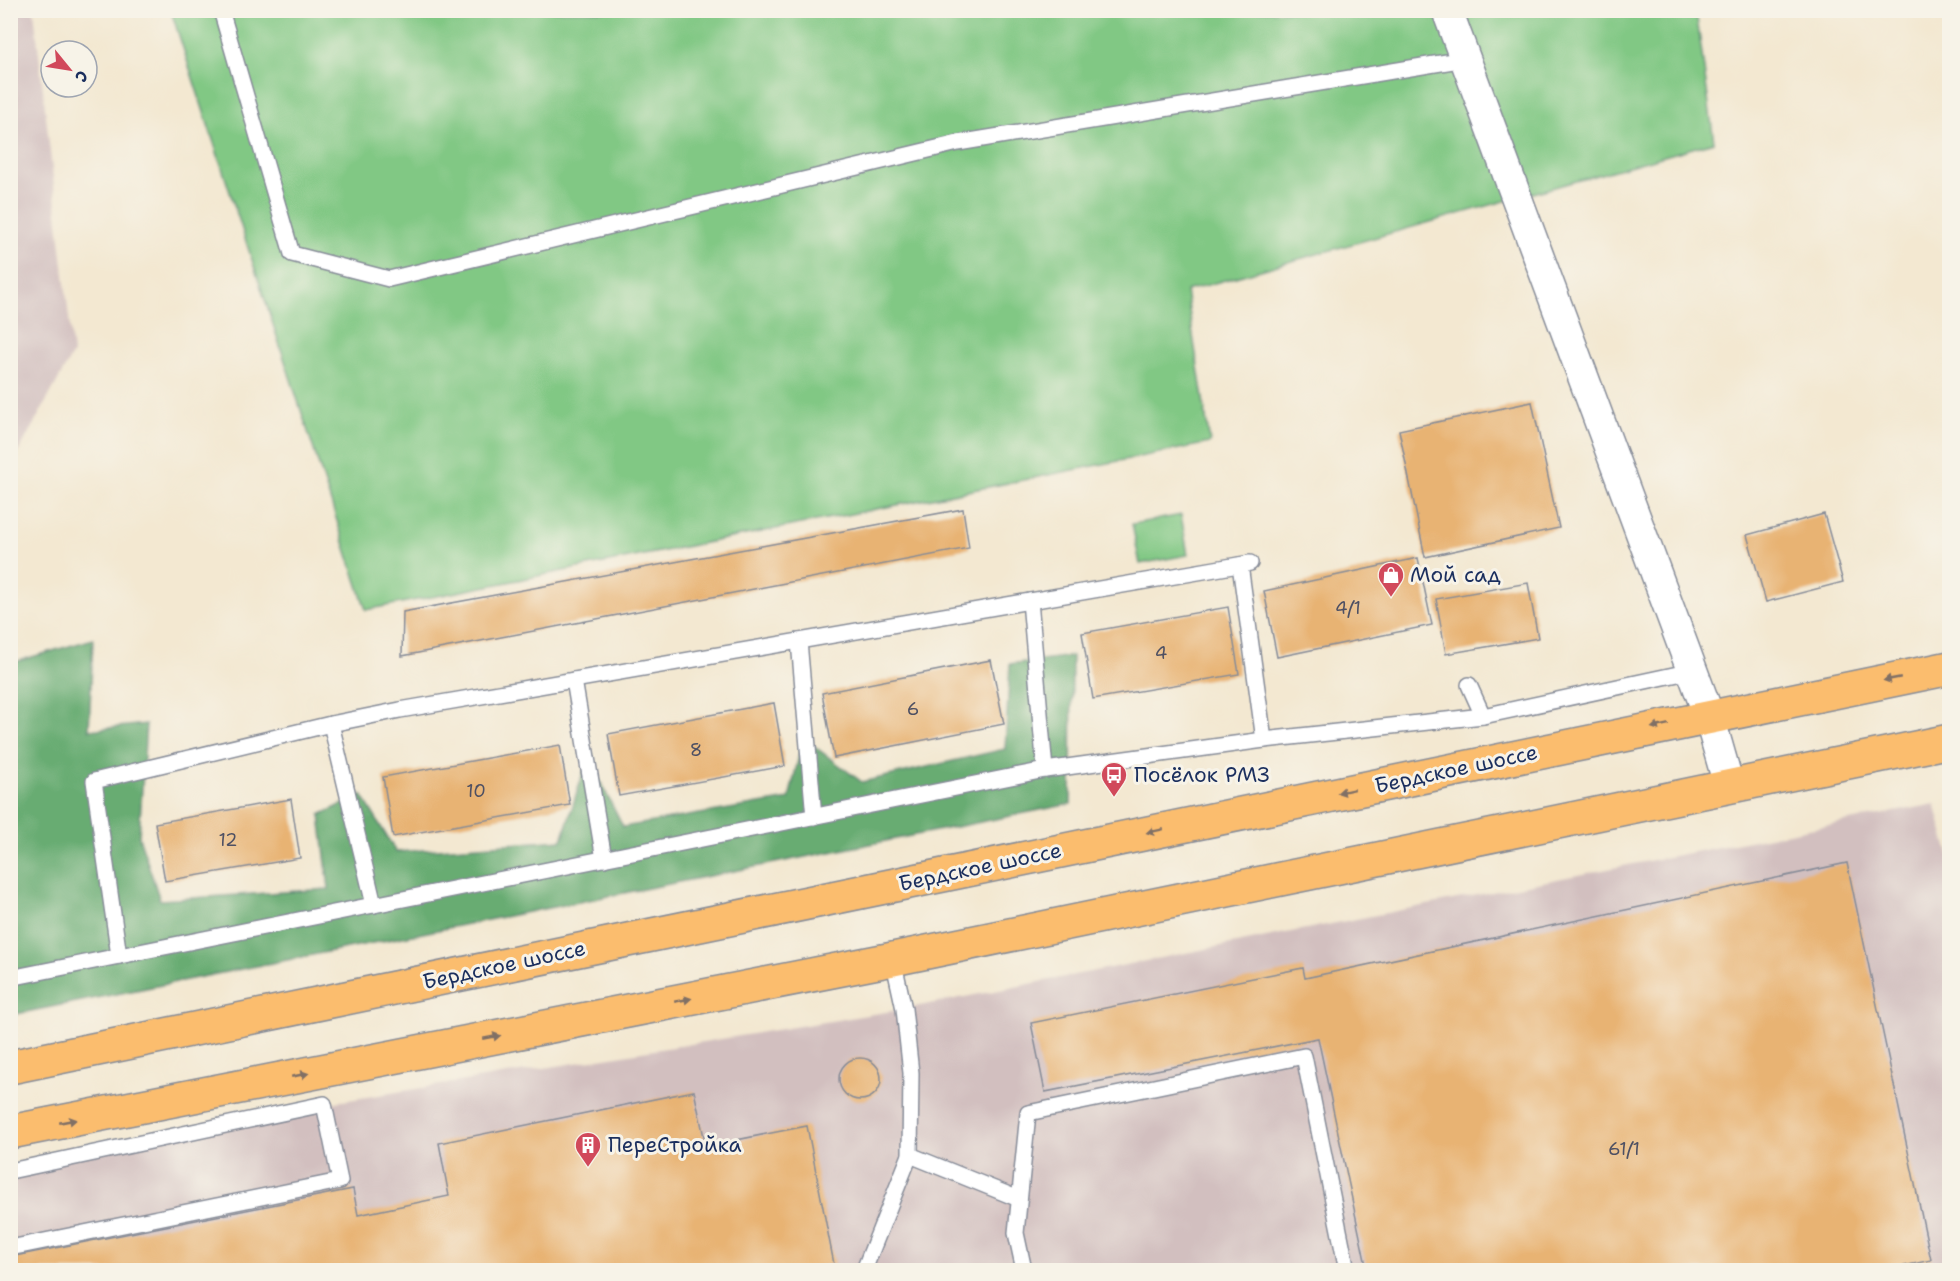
<svg xmlns="http://www.w3.org/2000/svg" width="1960" height="1281" font-family="'Shantell Sans',sans-serif">
<style>
.industrial{fill:#d2bfbf}
.green{fill:#81c884;stroke:#4e7c71;stroke-width:1.5}
.forest{fill:#68ac72;stroke:#426e68;stroke-width:1.5}
.building{fill:#e8b373}
.lines{fill:none;stroke-linecap:round;stroke-linejoin:round}
.service-casing{stroke:#878c98;stroke-width:18}
.minor-casing{stroke:#878c98;stroke-width:33}
.trunk-casing{stroke:#878c98;stroke-width:36}
.service{stroke:#fff;stroke-width:15}
.minor{stroke:#fff;stroke-width:30}
.trunk{stroke:#fbbd6e;stroke-width:33}
.oneway{fill:#806f65}
.labels{text-anchor:middle;stroke-width:6;stroke-linejoin:round;paint-order:stroke}
.number-label{font-size:18px;fill:#4e5063}
.poi-label{font-size:21px;fill:#1b2f5e;stroke:#f7f3e8;text-anchor:start}
.street-label{font-size:21px;fill:#1b2f5e;stroke:#f7f3e8}
</style>
<rect width="100%" height="100%" fill="#f7f3e8"/>
<filter id="ink" filterUnits="userSpaceOnUse"><feTurbulence type="fractalNoise" baseFrequency=".0167" numOctaves="2"/><feDisplacementMap in="SourceGraphic" scale="12" xChannelSelector="R" yChannelSelector="G"/><feConvolveMatrix kernelMatrix="1 2 1 2 8 2 1 2 1" color-interpolation-filters="sRGB"/></filter>
<filter id="wash" filterUnits="userSpaceOnUse"><feTurbulence type="fractalNoise" baseFrequency=".008" numOctaves="4" result="noise"/><feDisplacementMap in="SourceGraphic" scale="24" xChannelSelector="R" yChannelSelector="G"/><feGaussianBlur stdDeviation="1.35" result="paint"/><feColorMatrix in="noise" values="0 0 0 0 0 0 0 0 0 0 0 0 0 0 0 0 0 1.4 0 .05"/><feComposite in="paint" operator="in"/></filter>
<g filter="url(#wash)">
<rect width="100%" height="100%" fill="#f3e8d1"/>
<g class="industrial">
<polygon points="11,10 34,11 73,353 11,465"/>
<polygon points="1935,804 1949,854 1949,1270 11,1270 10,1171 324,1104 904,1009"/>
</g>
<g class="green">
<polygon points="171,11 1696,11 1714,142 1186,291 1210,443 366,610"/>
<polygon points="1181,515 1188,555 1140,564 1132,524"/>
</g>
<polygon class="forest" points="93,639 89,730 146,724 139,837 160,900 329,889 320,815 362,795 396,852 562,840 588,757 623,827 789,799 803,738 862,782 1005,749 1010,664 1072,656 1071,804 11,1015 11,663"/>
<g id="blocks">
<g class="building">
<polygon points="1532,402 1559,528 1425,557 1399,430"/>
<polygon points="963,509 969,548 402,656 403,612"/>
<polygon points="1824,514 1843,582 1766,602 1747,535"/>
<polygon points="1418,558 1432,625 1277,657 1264,591"/>
<polygon points="1528,583 1538,638 1446,654 1436,599"/>
<polygon points="1228,607 1239,674 1093,699 1082,633"/>
<polygon points="991,660 1004,724 834,758 822,693"/>
<polygon points="774,703 785,766 619,796 608,734"/>
<polygon points="560,745 570,805 393,837 383,777"/>
<polygon points="291,799 300,858 165,881 155,823"/>
<polygon points="1847,863 1931,1260 1904,1266 1905,1270 1367,1270 1318,1038 1045,1092 1031,1023 1303,968 1305,978"/>
<circle cx="860" cy="1079" r="21"/>
<polygon points="694,1091 706,1146 807,1126 834,1264 802,1270 10,1270 10,1257 353,1189 358,1215 449,1196 439,1143"/>
</g>
</g>
</g>
<g filter="url(#ink)">
<use href="#blocks" fill-opacity="0" stroke="#878c98" stroke-width="1.5"/>
<g class="lines">
<g class="service-casing">
<g id="service">
<polyline points="221,10 292,254 389,279 958,143 1465,59"/>
<polyline points="1240,565 1264,740"/>
<polyline points="1030,601 1045,770"/>
<polyline points="799,641 814,817"/>
<polyline points="574,680 604,859"/>
<polyline points="1469,685 1483,716"/>
<polyline points="331,724 374,905"/>
<polyline points="119,956 94,781 331,724 400,710 1250,563"/>
<polyline points="10,978 1045,770 1264,740 1483,716 1692,671"/>
<polyline points="910,1155 1019,1199"/>
<polyline points="10,1171 324,1104 340,1181 10,1248"/>
<polyline points="864,1270 910,1155 911,1073 904,1009 893,959"/>
<polyline points="1024,1270 1016,1233 1028,1113 1304,1056 1347,1270"/>
</g>
</g>
<g class="minor-casing">
<polyline id="minor" points="1447,10 1709,716 1729,786"/>
</g>
<g class="trunk-casing">
<g id="trunk">
<polyline points="10,1067 1950,668"/>
<polyline points="10,1132 893,959 1950,741"/>
</g>
</g>
<use href="#service" class="service"/>
<use href="#minor" class="minor"/>
<use href="#trunk" class="trunk"/>
</g>
<defs><path id="oneway-solid" d="M-6-.8H1V-3.2L6.5 0L1 3.2V.8H-6Z" transform="scale(1.5)"/></defs>
<g class="oneway">
<use href="#oneway-solid" transform="translate(1892 679) rotate(169)"/>
<use href="#oneway-solid" transform="translate(1660 726) rotate(168)"/>
<use href="#oneway-solid" transform="translate(1346 791) rotate(168)"/>
<use href="#oneway-solid" transform="translate(1155 831) rotate(168)"/>
<use href="#oneway-solid" transform="translate(683 1000) rotate(-11)"/>
<use href="#oneway-solid" transform="translate(492 1037) rotate(-11)"/>
<use href="#oneway-solid" transform="translate(300 1075) rotate(-11)"/>
<use href="#oneway-solid" transform="translate(68 1121) rotate(-11)"/>
</g>
</g>
<defs>
<g id="shop-pin" transform="scale(1.35)"><path d="M0 17L-7.5 6A9.5 9.5 0 1 1 7.5 6Z" fill="#d1495b" stroke="#f7f3e8"/><path d="M-5-2.5h2.3a2.7 3.5 0 0 1 5.4 0H5L5.5 6h-11ZM-1.5-2.5h3a1.5 2.3 0 0 0-3 0Z" fill="#fff"/></g>
<g id="bus-pin" transform="scale(1.35)"><path d="M0 17L-7.5 6A9.5 9.5 0 1 1 7.5 6Z" fill="#d1495b" stroke="#f7f3e8"/><path d="M-5-6H5V4H4V6H2V4H-2V6H-4V4H-5ZM-3.5-4V0h7V-4ZM-3.5 1.2v1.5H-2V1.2ZM2 1.2v1.5H3.5V1.2Z" fill="#fff"/></g>
<g id="building-pin" transform="scale(1.35)"><path d="M0 17L-7.5 6A9.5 9.5 0 1 1 7.5 6Z" fill="#d1495b" stroke="#f7f3e8"/><path d="M-4-6H4V6H1V3H-1V6H-4ZM-2.5-4.3h1.7v1.8h-1.7ZM.8-4.3h1.7v1.8H.8ZM-2.5-1h1.7V.8h-1.7ZM.8-1h1.7V.8H.8Z" fill="#fff"/></g>
</defs>
<g fill-rule="evenodd">
<use href="#shop-pin" x="1391" y="575"/>
<use href="#bus-pin" x="1114" y="775"/>
<use href="#building-pin" x="588" y="1145"/>
</g>
<g class="labels">
<g class="number-label">
<text x="1348" y="614">4/1</text>
<text x="1161" y="659">4</text>
<text x="913" y="715">6</text>
<text x="696" y="756">8</text>
<text x="476" y="797">10</text>
<text x="228" y="846">12</text>
<text x="1624" y="1155">61/1</text>
</g>
<g class="poi-label">
<text x="1410" y="582">Мой сад</text>
<text x="1134" y="782">Посёлок РМЗ</text>
<text x="608" y="1152">ПереСтройка</text>
</g>
<g class="street-label">
<text transform="translate(1456 769) rotate(-12)" y="7">Бердское шоссе</text>
<text transform="translate(980 867) rotate(-12)" y="7">Бердское шоссе</text>
<text transform="translate(504 965) rotate(-12)" y="7">Бердское шоссе</text>
</g>
</g>
<rect width="1960" height="1281" fill="none" stroke="#f7f3e8" stroke-width="36"/>
<g transform="translate(69 69) rotate(120)"><circle r="28" fill="#f7f3e8" stroke="#9fa5b1" stroke-width="1.5"/>
<path d="M0-4.5L10 22L0 15L-10 22Z" fill="#d1495b"/>
<text y="-9" font-size="16" font-weight="bold" text-anchor="middle" fill="#1b2f5e">С</text>
</g>
</svg>
